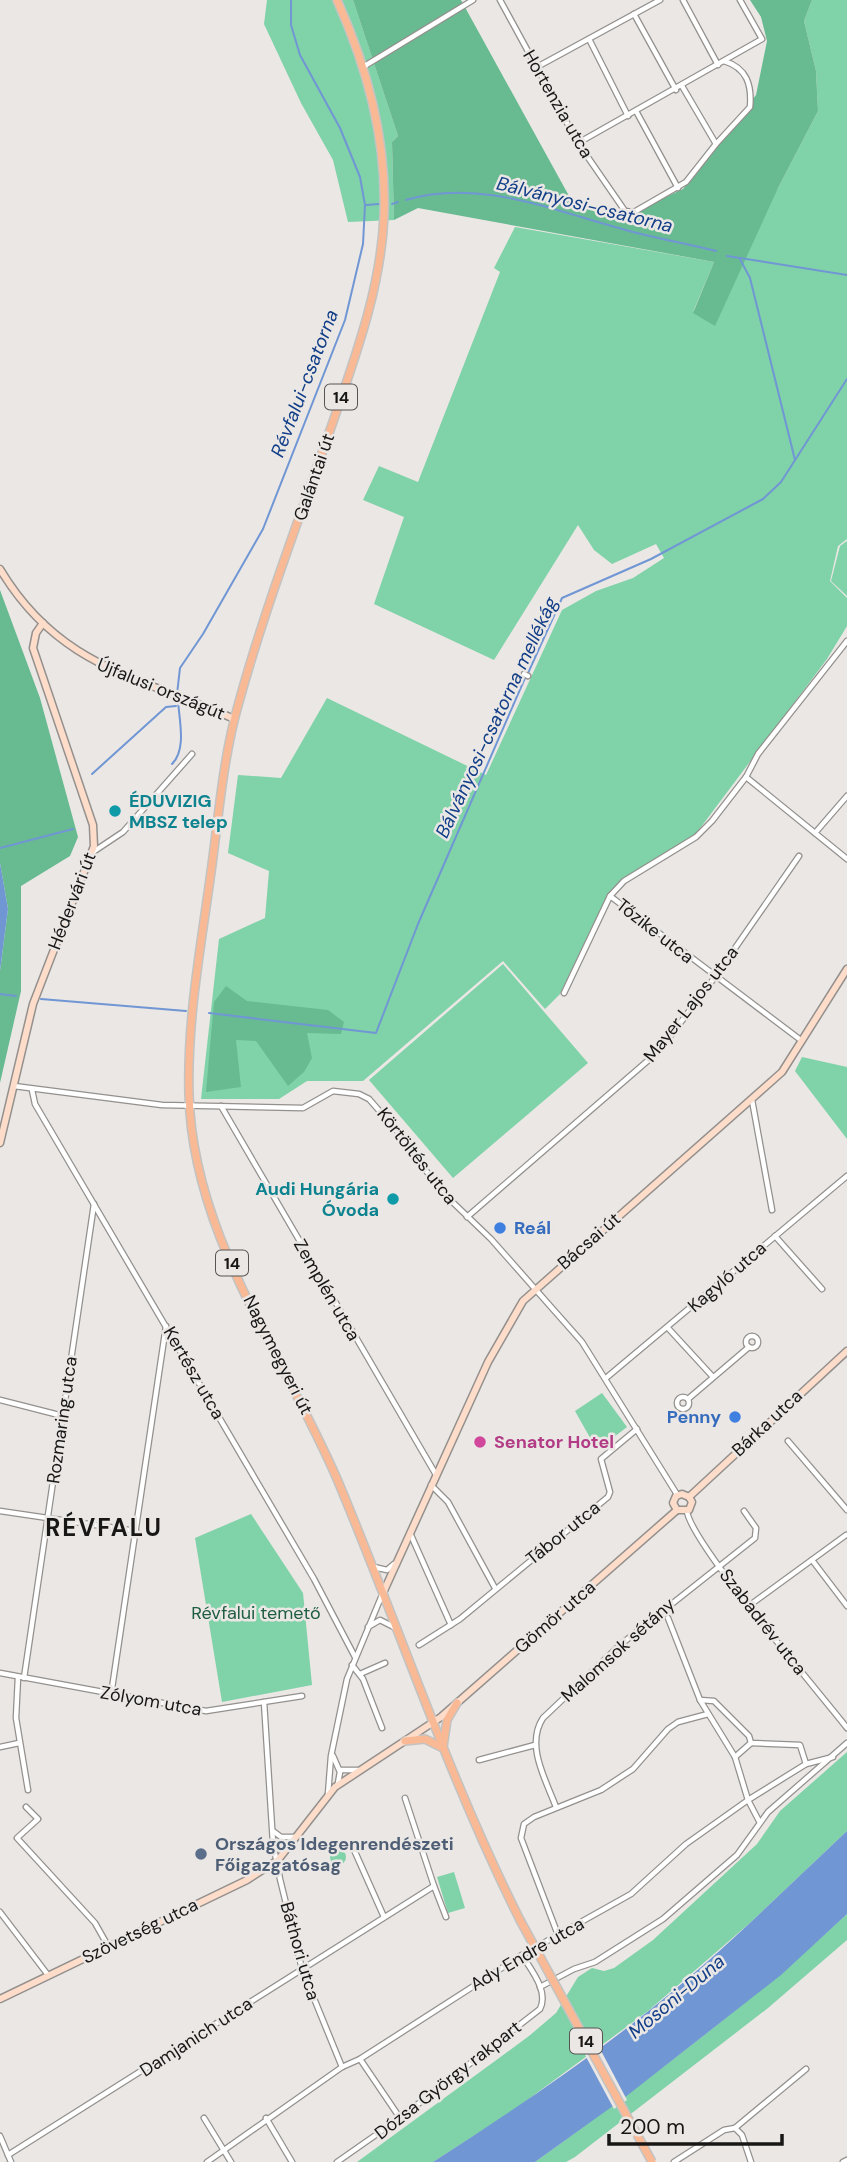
<svg xmlns="http://www.w3.org/2000/svg" width="847" height="2162" font-family="'DM Sans',sans-serif">
<style>
.green{fill:#80d2a8}
.forest{fill:#68ba91}
.water{fill:#7096d4}
.pier{fill:#eae7e5}
.lines{fill:none;stroke-linecap:round;stroke-linejoin:round}
.stream{stroke:#7096d4;stroke-width:2}
.street-casing{stroke:#93908d;stroke-width:7}
.secondary-casing{stroke:#93908d;stroke-width:9}
.primary-casing{stroke:#c3c3c2;stroke-width:10}
.street{stroke:#fff;stroke-width:4.5}
.secondary{stroke:#fddcca;stroke-width:6}
.primary{stroke:#fab995;stroke-width:7}
.primary-bridge-casing{stroke:#c3c3c2;stroke-width:10;stroke-linecap:butt}
.primary-bridge{stroke:#fab995;stroke-width:7}
.culture-dot{fill:#0f9aa8;stroke:#eae7e5;stroke-width:2.5}
.shop-dot{fill:#3f7fe0;stroke:#eae7e5;stroke-width:2.5}
.hotel-dot{fill:#d1479c;stroke:#eae7e5;stroke-width:2.5}
.service-dot{fill:#5c6f8a;stroke:#eae7e5;stroke-width:2.5}
.labels{text-anchor:middle;stroke-width:5;stroke-linejoin:round;paint-order:stroke}
.shield{fill:#eae7e5;stroke:#575554;stroke-width:2}
.shield-label{font-size:16px;font-weight:bold;fill:#181716}
.street-label{font-size:18px;fill:#181716;stroke:#eae7e5}
.culture-label{font-size:18px;font-weight:bold;fill:#0d838f;stroke:#eae7e5;text-anchor:start}
.shop-label{font-size:18px;font-weight:bold;fill:#366cbe;stroke:#eae7e5;text-anchor:start}
.hotel-label{font-size:18px;font-weight:bold;fill:#b23c85;stroke:#eae7e5;text-anchor:start}
.park-label{font-size:18px;fill:#1f5d41;stroke:#eae7e5}
.service-label{font-size:18px;font-weight:bold;fill:#4e5e75;stroke:#eae7e5;text-anchor:start}
.water-label{font-size:19px;font-style:italic;fill:#123e87;stroke:#eae7e5}
.district-label{font-size:24px;font-weight:bold;letter-spacing:2px;fill:#181716;stroke:#eae7e5}
</style>
<rect width="100%" height="100%" fill="#eae7e5"/>
<g class="green">
<polygon points="267,0 353,0 398,136 392,142 394,220 348,222 333,160 301,103 264,24"/>
<polygon points="812,0 847,0 847,539 838,546 830,581 847,598 847,626 827,659 695,835 620,881 608,894 560,994 545,1009 503,961 363,1081 307,1081 279,1099 201,1099 219,939 265,918 269,871 228,853 238,775 281,778 327,698 486,775 562,610 596,591 633,578 664,558 656,544 612,564 594,550 578,525 494,660 374,604 404,517 363,500 379,466 418,482 500,272 494,268 515,227 714,262 693,312 778,188 818,111 816,71 804,21"/>
<polygon points="847,541 847,596 831,581 840,546"/>
<polygon points="503,964 588,1063 453,1178 369,1080"/>
<polygon points="802,1057 847,1067 847,1139 795,1071"/>
<polygon points="602,1393 627,1427 597,1450 575,1411"/>
<polygon points="251,1514 303,1593 312,1685 222,1702 195,1538"/>
<polygon points="847,1752 847,1831 751,1922 648,2011 511,2112 433,2162 357,2162 529,2036 556,2013 578,1977 592,1968 604,1971 614,1968 653,1940 757,1844 780,1811"/>
<circle cx="338" cy="1857" r="8"/>
<polygon points="454,1872 465,1908 448,1913 437,1877"/>
<path d="M847,1914V1940L768,2008L575,2157L566,2162H535C643,2084 749,2004 847,1914Z"/>
</g>
<g class="forest">
<polygon points="353,0 461,0 574,205 620,218 683,189 756,95 767,41 761,17 750,0 812,0 804,21 816,71 818,111 778,188 715,326 693,313 714,262 418,208 394,220 392,142 398,136"/>
<polygon points="0,590 40,698 78,837 70,856 21,886 21,991 0,1083 0,971 8,909 0,863"/>
<polygon points="226,986 247,1001 328,1010 344,1022 341,1034 307,1033 312,1058 304,1072 288,1086 256,1041 236,1040 241,1087 206,1092 214,1002"/>
</g>
<g class="water">
<polygon points="0,863 8,909 0,971"/>
<path d="M847,1831V1914L781,1975L624,2098L535,2162H433C506,2115 578,2067 646,2013C717,1957 781,1893 847,1831Z"/>
</g>
<polygon class="pier" points="598,2045 627,2100 614,2109 585,2055"/>
<g class="lines">
<g class="stream">
<path d="M406,200C478,178 552,210 622,229C653,238 685,243 716,251"/>
<polyline points="392,204 398,202"/>
<polyline points="366,205 379,204"/>
<polyline points="727,256 847,275"/>
<polyline points="740,259 750,278 795,460"/>
<polyline points="528,673 562,598 651,559 763,499 781,482 847,379"/>
<polyline points="177,694 180,668 203,634 263,529 345,320 363,244 365,205 360,177 340,128 300,55 291,25 291,0"/>
<path d="M172,764C187,749 179,720 178,700"/>
<polyline points="92,774 166,707 176,706"/>
<polyline points="0,848 73,829"/>
<polyline points="0,994 16,996"/>
<polyline points="41,999 186,1011"/>
<polyline points="209,1013 376,1033 418,924 525,678"/>
</g>
<g class="street-casing">
<g id="street">
<path d="M500,0L578,143L625,211L634,212L686,182L716,144L750,107C752,85 747,68 724,61"/>
<polyline points="683,0 718,65"/>
<polyline points="634,14 676,90"/>
<polyline points="589,39 628,116"/>
<polyline points="363,67 473,0"/>
<polyline points="537,67 660,0"/>
<polyline points="682,86 716,144"/>
<polyline points="636,111 678,188"/>
<polyline points="578,143 762,39 740,0"/>
<polyline points="524,674 528,676"/>
<polyline points="746,777 847,859"/>
<polyline points="815,833 847,796"/>
<polyline points="93,852 123,832 192,754"/>
<polyline points="610,896 802,1041"/>
<polyline points="564,993 610,896 624,881 696,837 712,821 746,777 758,754 847,641"/>
<polyline points="14,1086 162,1105 303,1108 333,1091 359,1094 369,1099 397,1131 441,1191 491,1239 582,1342 678,1496"/>
<polyline points="32,1090 35,1104 314,1579 355,1657"/>
<polyline points="752,1100 772,1210"/>
<polyline points="221,1106 435,1473"/>
<polyline points="467,1217 659,1051 715,977 799,856"/>
<polyline points="775,1236 822,1289"/>
<polyline points="668,1328 713,1377"/>
<circle cx="752" cy="1342" r="6"/>
<polyline points="606,1378 847,1176"/>
<circle cx="683" cy="1403" r="6"/>
<polyline points="688,1399 749,1347"/>
<polyline points="0,1400 63,1416"/>
<polyline points="788,1441 847,1510"/>
<polyline points="431,1485 448,1502 495,1588"/>
<polyline points="0,1511 136,1531"/>
<path d="M687,1511C690,1542 820,1693 847,1728"/>
<polyline points="410,1533 451,1625"/>
<polyline points="812,1560 847,1606"/>
<polyline points="374,1567 387,1570 394,1564"/>
<polyline points="750,1605 846,1535"/>
<polyline points="668,1618 700,1700 735,1757 748,1800 759,1821"/>
<polyline points="368,1627 380,1620 394,1627"/>
<polyline points="419,1645 460,1619 608,1497 610,1492 601,1459 637,1429"/>
<polyline points="352,1665 363,1679 382,1728"/>
<polyline points="0,1673 206,1711 302,1696"/>
<polyline points="360,1674 385,1663"/>
<polyline points="18,1677 16,1718 28,1790"/>
<polyline points="24,1678 94,1204"/>
<polyline points="111,1695 166,1326"/>
<polyline points="700,1700 714,1701 749,1736 751,1743 800,1745 806,1764"/>
<polyline points="264,1702 273,1843 280,1879 302,1969 342,2067"/>
<polyline points="0,1747 19,1743"/>
<polyline points="333,1756 340,1772 338,1783"/>
<polyline points="735,1757 751,1743"/>
<polyline points="479,1760 535,1745"/>
<polyline points="340,1770 358,1770"/>
<polyline points="328,1794 331,1756 347,1679 382,1595"/>
<polyline points="26,1807 38,1819 17,1838 95,1923 108,1946"/>
<path d="M556,1807C546,1780 525,1745 543,1718L620,1645L755,1538L756,1528L744,1511"/>
<polyline points="273,1831 281,1837 295,1837"/>
<polyline points="351,1843 384,1917"/>
<polyline points="434,1886 446,1917"/>
<polyline points="0,1912 48,1975"/>
<polyline points="558,1935 521,1838 524,1824 534,1817 601,1790 633,1769 668,1729 678,1722 708,1714"/>
<polyline points="540,1987 574,1969 595,1962 663,1919 737,1855 768,1812 847,1743"/>
<polyline points="360,2059 400,2118"/>
<polyline points="204,2118 231,2162"/>
<polyline points="266,2118 292,2162"/>
<polyline points="735,2128 742,2135 751,2162"/>
<polyline points="0,2136 11,2162"/>
<polyline points="8,2155 434,1886 405,1798"/>
<polyline points="207,2162 342,2067 360,2059 522,1955 631,1894 686,1844 748,1800 806,1764 833,1757"/>
<path d="M337,2162L400,2118L540,2009C549,1991 531,1970 522,1955"/>
<polyline points="674,2162 724,2130 735,2128 806,2069"/>
<polyline points="843,2162 847,2160"/>
</g>
</g>
<g class="secondary-casing">
<g id="secondary">
<path d="M0,569C59,668 139,676 234,719"/>
<polyline points="0,1143 33,1004 94,846 93,825 33,648 36,633 43,623"/>
<polyline points="689,1497 847,1351"/>
<polyline points="677,1510 673,1503 676,1496 682,1494 689,1497"/>
<polyline points="677,1510 689,1510 692,1502 689,1497"/>
<polyline points="383,1593 488,1362 523,1301 782,1072 847,969"/>
<polyline points="0,1999 247,1880 278,1860 335,1787 441,1717 677,1510"/>
</g>
</g>
<g class="primary-casing">
<g id="primary">
<path d="M337,0C368,69 387,141 384,216C381,285 358,349 336,413C303,509 266,604 239,702C223,757 219,814 211,872C201,946 187,1019 189,1094C192,1234 283,1354 337,1479C399,1626 448,1777 520,1920"/>
<polyline points="405,1741 425,1739 441,1747"/>
<polyline points="443,1747 447,1720 457,1703"/>
</g>
</g>
<use href="#street" class="street"/>
<use href="#secondary" class="secondary"/>
<use href="#primary" class="primary"/>
<g class="primary-bridge-casing">
<polyline id="primary-bridge" points="520,1920 652,2162"/>
</g>
<use href="#primary-bridge" class="primary-bridge"/>
</g>
<g class="culture-dot">
<circle cx="115" cy="811" r="7"/>
<circle cx="393" cy="1199" r="7"/>
</g>
<g class="shop-dot">
<circle cx="500" cy="1228" r="7"/>
<circle cx="735" cy="1417" r="7"/>
</g>
<circle class="hotel-dot" cx="480" cy="1442" r="7"/>
<circle class="service-dot" cx="201" cy="1854" r="7"/>
<g class="labels">
<g class="shield">
<rect x="325" y="384.5" width="32" height="25" rx="5"/>
<rect x="216" y="1250.5" width="32" height="25" rx="5"/>
<rect x="570" y="2028.5" width="32" height="25" rx="5"/>
</g>
<g class="shield-label">
<text x="341" y="403">14</text>
<text x="232" y="1269">14</text>
<text x="586" y="2047">14</text>
</g>
<g class="street-label">
<text transform="translate(558 104) rotate(60)" y="6">Hortenzia utca</text>
<text transform="translate(314 477) rotate(-71)" y="6">Galántai út</text>
<text transform="translate(161 689) rotate(22)" y="6">Újfalusi országút</text>
<text transform="translate(72 901) rotate(-69)" y="6">Hédervári út</text>
<text transform="translate(655 931) rotate(38)" y="6">Tőzike utca</text>
<text transform="translate(691 1004) rotate(-52)" y="6">Mayer Lajos utca</text>
<text transform="translate(417 1156) rotate(52)" y="6">Körtöltés utca</text>
<text transform="translate(589 1241) rotate(-41)" y="6">Bácsai út</text>
<text transform="translate(727 1277) rotate(-41)" y="6">Kagyló utca</text>
<text transform="translate(327 1290) rotate(60)" y="6">Zemplén utca</text>
<text transform="translate(278 1355) rotate(63)" y="6">Nagymegyeri út</text>
<text transform="translate(194 1373) rotate(60)" y="6">Kertész utca</text>
<text transform="translate(62 1420) rotate(-82)" y="6">Rozmaring utca</text>
<text transform="translate(767 1423) rotate(-43)" y="6">Bárka utca</text>
<text transform="translate(563 1533) rotate(-39)" y="6">Tábor utca</text>
<text transform="translate(555 1617) rotate(-41)" y="6">Gömör utca</text>
<text transform="translate(763 1622) rotate(52)" y="6">Szabadrév utca</text>
<text transform="translate(618 1650) rotate(-42)" y="6">Malomsok sétány</text>
<text transform="translate(151 1701) rotate(10)" y="6">Zólyom utca</text>
<text transform="translate(140 1931) rotate(-26)" y="6">Szövetség utca</text>
<text transform="translate(300 1951) rotate(74)" y="6">Báthori utca</text>
<text transform="translate(527 1954) rotate(-30)" y="6">Ady Endre utca</text>
<text transform="translate(196 2037) rotate(-33)" y="6">Damjanich utca</text>
<text transform="translate(448 2080) rotate(-38)" y="6">Dózsa György rakpart</text>
</g>
<g class="culture-label">
<text x="129" y="807">ÉDUVIZIG<tspan x="129" dy="21">MBSZ telep</tspan></text>
<text x="379" y="1195" text-anchor="end">Audi Hungária<tspan x="379" dy="21">Óvoda</tspan></text>
</g>
<g class="shop-label">
<text x="514" y="1234">Reál</text>
<text x="721" y="1423" text-anchor="end">Penny</text>
</g>
<g class="hotel-label">
<text x="494" y="1448">Senator Hotel</text>
</g>
<g class="park-label">
<text x="256" y="1619">Révfalui temető</text>
</g>
<g class="service-label">
<text x="215" y="1850">Országos Idegenrendészeti<tspan x="215" dy="21">Főigazgatósag</tspan></text>
</g>
<g class="water-label">
<text transform="translate(585 204) rotate(14)" y="7">Bálványosi-csatorna</text>
<text transform="translate(304 383) rotate(-69)" y="7">Révfalui-csatorna</text>
<text transform="translate(496 717) rotate(-65)" y="7">Bálványosi-csatorna mellékág</text>
<text transform="translate(676 1996) rotate(-40)" y="7">Mosoni-Duna</text>
</g>
<g class="district-label">
<text x="104" y="1536">RÉVFALU</text>
</g>
</g>
<path d="M609 2134v10h173v-10" fill="none" stroke="#181716" stroke-width="3.5"/>
<text x="620" y="2134" font-size="21" fill="#181716" stroke="#eae7e5" stroke-width="5" paint-order="stroke">200 m</text>
</svg>
